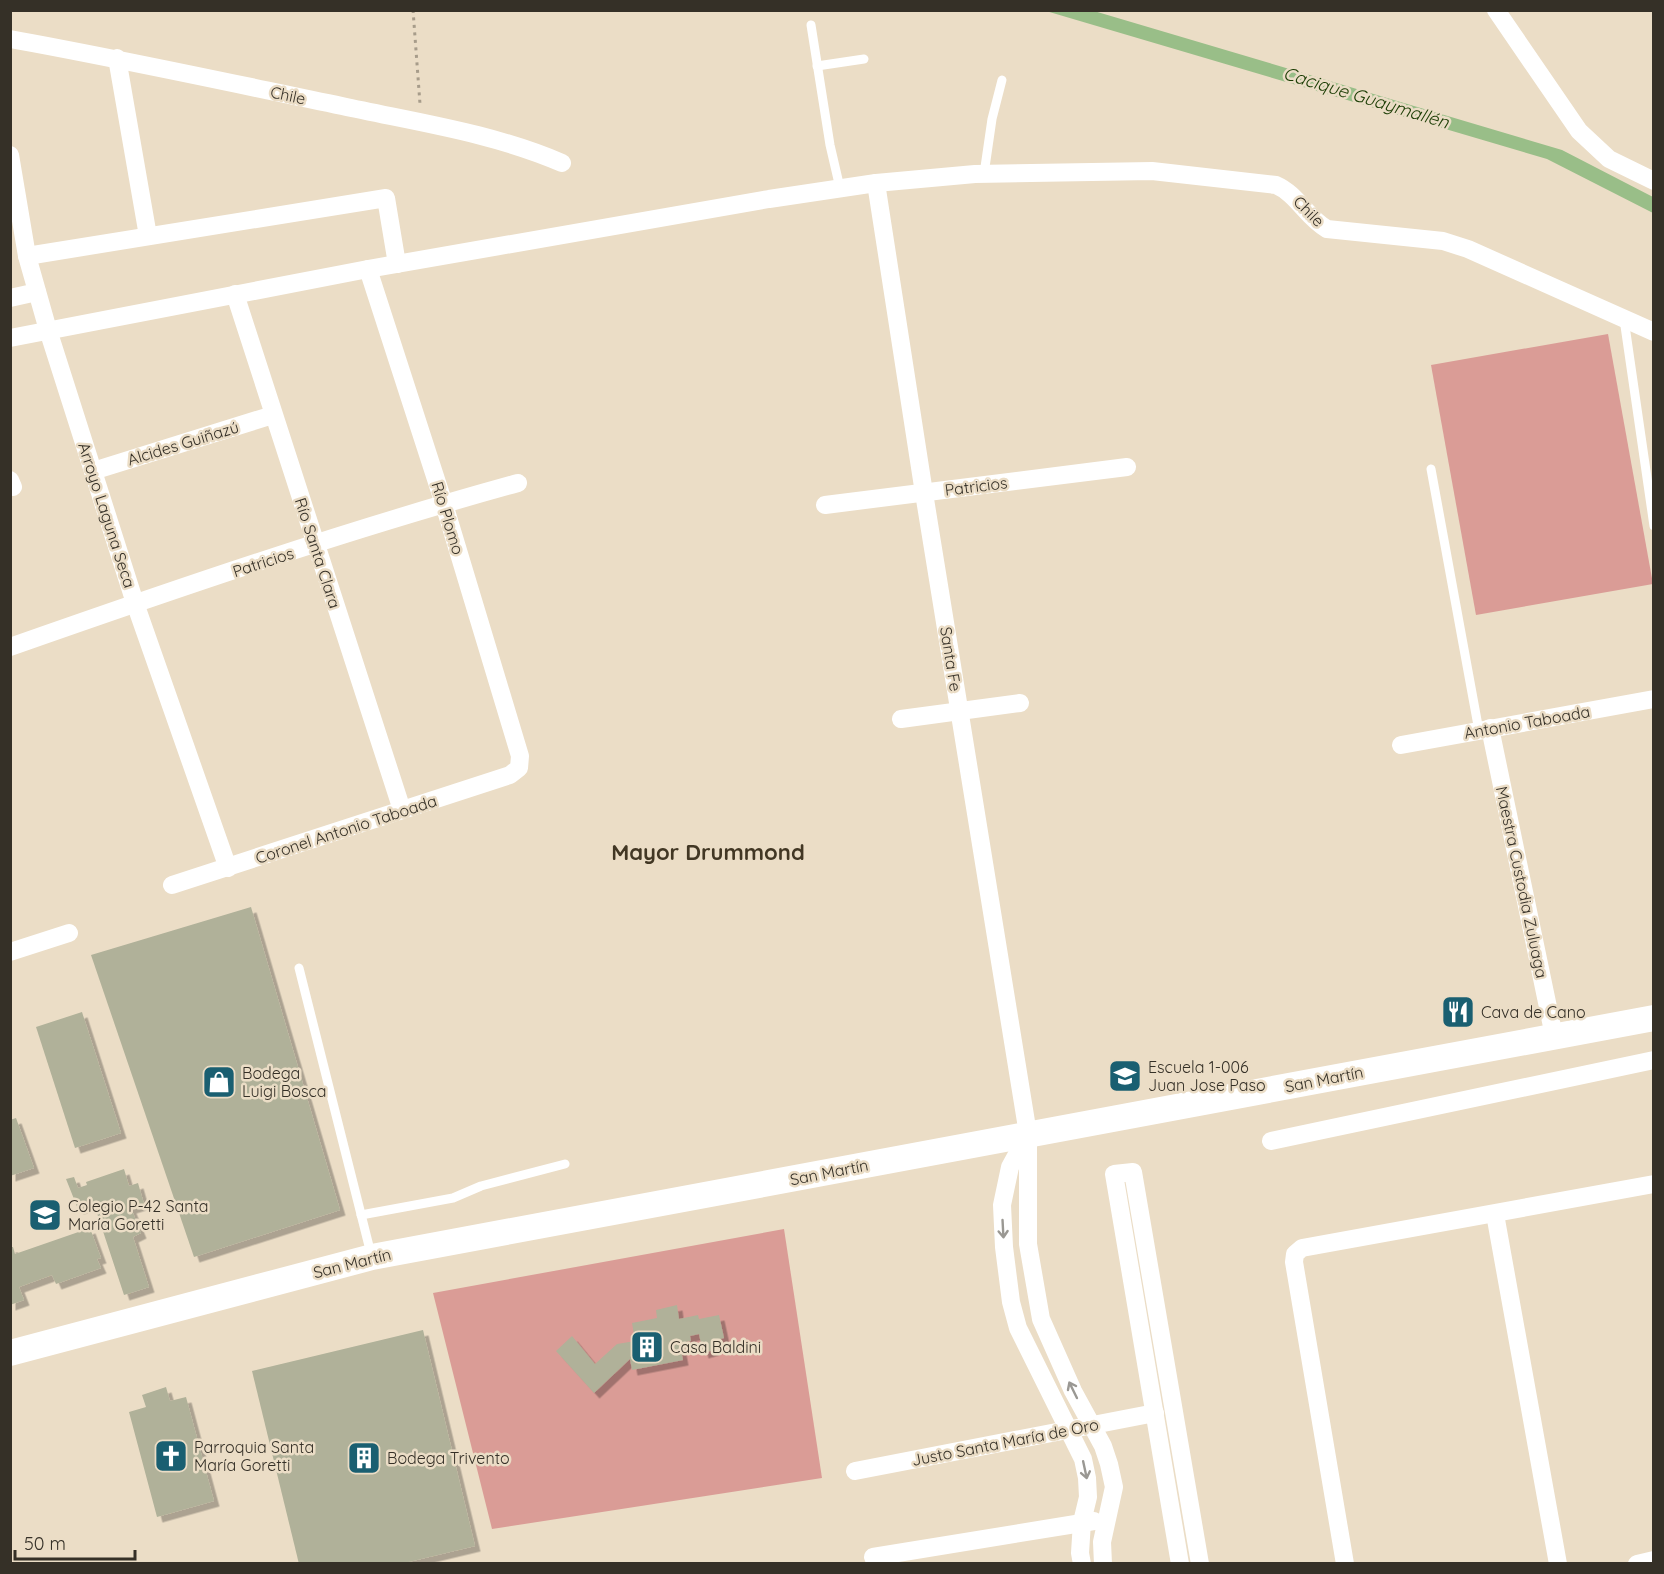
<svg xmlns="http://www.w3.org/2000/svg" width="1664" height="1574" font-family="Quicksand,sans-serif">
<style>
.green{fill:#da9c96}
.water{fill:#99be88}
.building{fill:#b0b199;filter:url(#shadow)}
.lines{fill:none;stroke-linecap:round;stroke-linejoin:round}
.path{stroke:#a79c8a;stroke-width:3;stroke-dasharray:3 4.5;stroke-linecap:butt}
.service{stroke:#fff;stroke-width:9}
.minor{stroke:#fff;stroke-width:18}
.secondary{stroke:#fff;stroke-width:26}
.oneway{stroke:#9a9893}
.labels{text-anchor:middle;stroke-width:5;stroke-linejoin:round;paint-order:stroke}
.street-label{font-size:16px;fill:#353027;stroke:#ebddc6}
.poi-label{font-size:16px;fill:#353027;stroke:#ebddc6;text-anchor:start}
.water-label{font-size:18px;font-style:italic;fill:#193b02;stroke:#ebddc6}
.district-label{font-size:22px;font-weight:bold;fill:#423724;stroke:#ebddc6}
</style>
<defs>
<filter id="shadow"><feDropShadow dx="5.5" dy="5.5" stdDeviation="0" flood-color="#0004"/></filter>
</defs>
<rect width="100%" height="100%" fill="#ebddc6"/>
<g class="green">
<polygon points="1608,334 1653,584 1476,615 1431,365"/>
<polygon points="784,1229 822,1478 492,1529 433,1293"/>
</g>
<polygon class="water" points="1046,11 1094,11 1562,150 1653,197 1653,213 1547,159"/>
<g class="building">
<polygon points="251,907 340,1210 194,1257 91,955"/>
<polygon points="82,1012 121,1133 75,1148 36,1027"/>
<polygon points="16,1118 34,1168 10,1176 10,1120"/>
<polygon points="124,1169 129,1186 138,1183 144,1204 131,1208 141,1233 133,1237 149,1287 124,1295 94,1204 78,1209 66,1179 74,1177 78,1188 87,1185 86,1182"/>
<polygon points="90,1228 101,1258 97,1259 101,1268 56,1284 52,1275 19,1287 24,1300 10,1305 10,1247 13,1247 15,1254"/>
<polygon points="677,1305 679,1319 698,1315 699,1319 719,1315 724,1338 713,1341 714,1350 703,1353 699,1334 690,1336 691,1341 680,1343 683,1360 632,1370 630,1359 594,1393 556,1351 572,1336 595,1364 617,1344 635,1341 632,1323 657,1318 656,1310"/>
<polygon points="423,1330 475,1546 400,1564 299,1564 252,1371"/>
<polygon points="166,1387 170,1401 186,1397 214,1501 157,1517 129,1412 146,1407 142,1395"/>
</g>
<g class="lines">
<polyline class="path" points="413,10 420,104"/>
<g class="service">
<polyline points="811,25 830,145 840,188"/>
<polyline points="817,66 864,59"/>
<polyline points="984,174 992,119 1002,80"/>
<polyline points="1624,319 1654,526"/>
<polyline points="1431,469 1479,731"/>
<polyline points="299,968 371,1254"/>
<polyline points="361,1215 453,1198 481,1186 565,1164"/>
</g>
<g class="minor">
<polyline points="1496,10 1579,131 1609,159 1654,181"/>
<path d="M10,39C121,59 231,83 342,106C415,122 493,133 562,163"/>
<polyline points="117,58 148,236"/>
<polyline points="10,155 27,256 48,330 135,603 228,868"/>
<polyline points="876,183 924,493 1028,1134 1028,1244 1041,1319 1073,1391 1103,1446 1109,1464 1114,1487 1102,1542 1103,1564"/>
<polyline points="27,256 386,198 397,264"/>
<polyline points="235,294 402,810"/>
<polyline points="10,298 37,292"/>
<path d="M10,338L368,269L769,199L876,183L975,174L1152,171L1276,185C1297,194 1307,218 1327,229L1443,241L1468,249L1654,332"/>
<polyline points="93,471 273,415"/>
<polyline points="10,480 13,487"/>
<polyline points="825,505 1127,467"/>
<path d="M10,647C178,588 347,530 518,483"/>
<polyline points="901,719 1020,703"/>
<polyline points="1490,728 1554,1036"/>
<polyline points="1401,745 1654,699"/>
<polyline points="172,885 510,775 519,768 520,756 444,504 368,269"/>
<polyline points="10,952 69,933"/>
<polyline points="1027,1136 1010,1167 1002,1205 1004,1247 1011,1302 1018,1328 1083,1459 1087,1478 1088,1497 1082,1522 1080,1553 1082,1564"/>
<polyline points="1271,1141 1654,1060"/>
<polyline points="1495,1214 1558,1564"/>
<polyline points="855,1471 1155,1413"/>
<polyline points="873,1557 1094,1521"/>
<polyline points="1180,1564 1114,1174 1133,1172 1200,1564"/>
<polyline points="1345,1564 1294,1262 1295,1254 1302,1248 1654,1184"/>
<polyline points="1637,1564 1654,1560"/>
</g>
<polyline class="secondary" points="10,1353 372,1257 1654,1018"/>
</g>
<defs><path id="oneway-shaft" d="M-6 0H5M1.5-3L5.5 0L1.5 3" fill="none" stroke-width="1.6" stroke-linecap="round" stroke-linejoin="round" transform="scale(1.5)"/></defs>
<g class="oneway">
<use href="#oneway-shaft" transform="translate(1003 1229) rotate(87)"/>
<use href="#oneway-shaft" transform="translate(1073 1390) rotate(-116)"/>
<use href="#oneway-shaft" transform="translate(1085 1470) rotate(78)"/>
</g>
<defs>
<g id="restaurant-square" transform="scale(1.725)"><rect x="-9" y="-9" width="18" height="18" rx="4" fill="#1a5f71" stroke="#ebddc6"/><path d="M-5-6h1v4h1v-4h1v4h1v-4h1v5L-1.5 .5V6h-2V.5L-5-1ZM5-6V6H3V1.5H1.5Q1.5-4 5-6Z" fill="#fff"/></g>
<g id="school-square" transform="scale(1.725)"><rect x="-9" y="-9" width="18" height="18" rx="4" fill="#1a5f71" stroke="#ebddc6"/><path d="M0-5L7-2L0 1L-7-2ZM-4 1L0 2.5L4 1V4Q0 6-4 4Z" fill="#fff"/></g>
<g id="shop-square" transform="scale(1.725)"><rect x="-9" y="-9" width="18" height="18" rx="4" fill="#1a5f71" stroke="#ebddc6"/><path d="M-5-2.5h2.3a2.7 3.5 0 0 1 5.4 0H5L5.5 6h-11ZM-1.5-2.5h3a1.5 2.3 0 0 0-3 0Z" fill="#fff"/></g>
<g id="building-square" transform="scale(1.725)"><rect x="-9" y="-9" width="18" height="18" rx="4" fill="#1a5f71" stroke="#ebddc6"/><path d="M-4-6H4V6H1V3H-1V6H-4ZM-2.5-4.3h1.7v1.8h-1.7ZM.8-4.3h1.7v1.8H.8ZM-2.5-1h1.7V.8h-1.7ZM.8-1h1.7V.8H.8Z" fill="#fff"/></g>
<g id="church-square" transform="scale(1.725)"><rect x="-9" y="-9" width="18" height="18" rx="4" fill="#1a5f71" stroke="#ebddc6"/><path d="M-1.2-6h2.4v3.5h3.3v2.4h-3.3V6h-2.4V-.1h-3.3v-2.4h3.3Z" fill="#fff"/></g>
</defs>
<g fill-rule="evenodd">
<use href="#restaurant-square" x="1458" y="1012"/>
<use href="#school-square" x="1125" y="1076"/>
<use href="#shop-square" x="219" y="1082"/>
<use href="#school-square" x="45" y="1215"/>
<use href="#building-square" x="647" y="1347"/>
<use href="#church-square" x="171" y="1456"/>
<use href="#building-square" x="364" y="1458"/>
</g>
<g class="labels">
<g class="street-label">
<text transform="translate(288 95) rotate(12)" y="6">Chile</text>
<text transform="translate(1309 211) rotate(45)" y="6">Chile</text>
<text transform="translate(183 443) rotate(-17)" y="6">Alcides Guiñazú</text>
<text transform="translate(976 486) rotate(-7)" y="6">Patricios</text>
<text transform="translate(107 515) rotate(72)" y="6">Arroyo Laguna Seca</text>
<text transform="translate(448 518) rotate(73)" y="6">Río Plomo</text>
<text transform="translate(318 553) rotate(72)" y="6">Río Santa Clara</text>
<text transform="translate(263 562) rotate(-18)" y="6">Patricios</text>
<text transform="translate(951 659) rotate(81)" y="6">Santa Fe</text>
<text transform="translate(1527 722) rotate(-10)" y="6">Antonio Taboada</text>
<text transform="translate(346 829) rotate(-18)" y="6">Coronel Antonio Taboada</text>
<text transform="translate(1522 882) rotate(78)" y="6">Maestra Custodia Zuluaga</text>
<text transform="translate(1324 1079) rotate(-11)" y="6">San Martín</text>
<text transform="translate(829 1172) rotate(-11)" y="6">San Martín</text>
<text transform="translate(352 1263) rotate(-14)" y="6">San Martín</text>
<text transform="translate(1005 1442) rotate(-11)" y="6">Justo Santa María de Oro</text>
</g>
<g class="poi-label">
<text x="1481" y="1018">Cava de Cano</text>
<text x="1148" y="1073">Escuela 1-006<tspan x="1148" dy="18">Juan Jose Paso</tspan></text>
<text x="242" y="1079">Bodega<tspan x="242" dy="18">Luigi Bosca</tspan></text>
<text x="68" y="1212">Colegio P-42 Santa<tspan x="68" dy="18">María Goretti</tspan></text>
<text x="670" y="1353">Casa Baldini</text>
<text x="194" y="1453">Parroquia Santa<tspan x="194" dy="18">María Goretti</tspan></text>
<text x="387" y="1464">Bodega Trivento</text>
</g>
<g class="water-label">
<text transform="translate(1366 98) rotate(17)" y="6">Cacique Guaymallén</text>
</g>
<g class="district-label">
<text x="708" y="860">Mayor Drummond</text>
</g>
</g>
<rect width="1664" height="1574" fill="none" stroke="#353027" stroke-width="24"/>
<path d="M15 1550v9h120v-9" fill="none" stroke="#353027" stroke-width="3"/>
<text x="24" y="1550" font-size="18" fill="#353027" stroke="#ebddc6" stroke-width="4.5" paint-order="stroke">50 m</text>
</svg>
